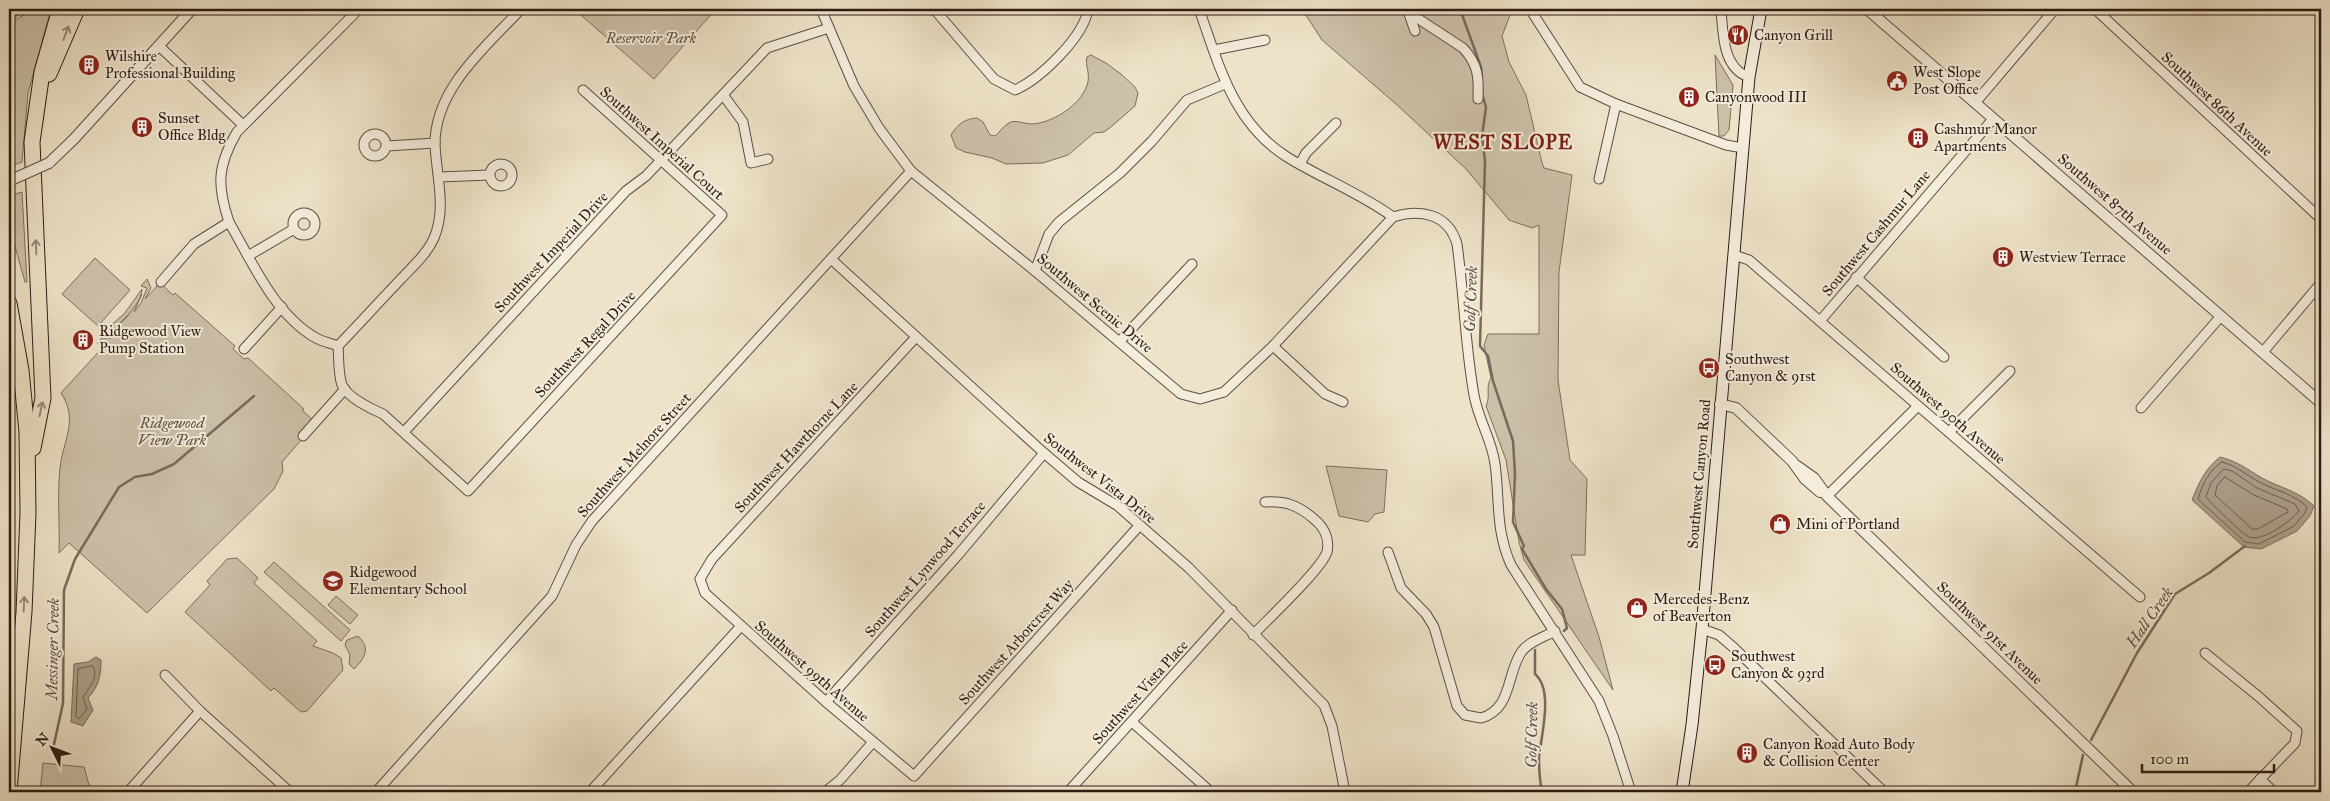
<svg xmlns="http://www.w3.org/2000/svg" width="2330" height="801" font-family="'IM FELL Great Primer',serif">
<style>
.green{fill:#cdc1aa;stroke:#7d6e5e}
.water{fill:#ac9f8b;stroke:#796a5b}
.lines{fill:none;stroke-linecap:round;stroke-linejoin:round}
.shore{stroke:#6c5d4f;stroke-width:1}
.stream{stroke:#796a5b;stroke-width:2.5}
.minor-casing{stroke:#5d4d40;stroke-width:11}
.tertiary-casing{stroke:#5d4d40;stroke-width:12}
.secondary-casing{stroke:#2d1b13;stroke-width:13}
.motorway-casing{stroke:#2d1b13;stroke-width:17}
.minor{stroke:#f4eddc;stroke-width:9}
.tertiary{stroke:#f4eddc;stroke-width:10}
.secondary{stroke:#f4eddc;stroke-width:11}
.motorway{stroke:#eee3c9;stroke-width:15}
.tertiary-bridge-casing{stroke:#5d4d40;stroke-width:12;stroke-linecap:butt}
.tertiary-bridge{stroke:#f4eddc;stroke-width:10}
.oneway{stroke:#978977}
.labels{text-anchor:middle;stroke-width:4;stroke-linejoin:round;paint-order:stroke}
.poi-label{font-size:15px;fill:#2d1b13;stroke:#f4eddc;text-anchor:start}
.park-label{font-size:15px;font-style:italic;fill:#5d4d40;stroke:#f4eddc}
.street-label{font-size:15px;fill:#2d1b13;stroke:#f4eddc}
.water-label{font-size:16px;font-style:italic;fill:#605043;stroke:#f4eddc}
.district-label{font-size:20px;font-weight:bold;letter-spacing:1px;fill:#7a1f14;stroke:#f4eddc}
</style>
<rect width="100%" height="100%" fill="#eee3c9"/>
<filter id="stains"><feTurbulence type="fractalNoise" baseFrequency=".004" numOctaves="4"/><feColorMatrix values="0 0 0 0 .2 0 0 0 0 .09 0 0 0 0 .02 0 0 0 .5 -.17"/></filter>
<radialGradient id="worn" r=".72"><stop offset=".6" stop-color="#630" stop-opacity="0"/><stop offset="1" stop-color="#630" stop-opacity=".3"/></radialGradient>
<g class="green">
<polygon points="35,9 51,9 28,93 22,162 9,167 9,23"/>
<polygon points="574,9 716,9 654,79"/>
<path d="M1302,9H1509L1510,15L1502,36L1509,62L1526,95L1542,163L1544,168L1572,175L1559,272L1558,380L1570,460L1587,479L1585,555H1571L1599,637L1613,690L1524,560L1519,542L1506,460L1486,406C1491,396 1485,387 1491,378L1484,345L1488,334H1539V225L1532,228L1509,220L1466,169L1396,104L1322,40Z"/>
<path d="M1091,55L1106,63L1121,74L1135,87L1138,93L1135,106L1112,126L1104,132L1094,133L1068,155L1043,163L1006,164L992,158L965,152L956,148L951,135C958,124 964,119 977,118L983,122L990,135L995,136C1000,132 1003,126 1009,123C1015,119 1024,124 1032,124C1051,123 1076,108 1085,90C1093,76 1084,65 1087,57Z"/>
<polygon points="1715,55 1733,85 1729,130 1724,136 1719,136"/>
<polygon points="22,192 27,282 25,282 9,225 9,196"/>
<polygon points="95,258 130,290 98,326 62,294"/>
<path d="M147,279L151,288L145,299L160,283L173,295L175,293L235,346L233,349L244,359L248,358L304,409L302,410L316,423L282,462L283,471L274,489L147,613L69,543L59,553C60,525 57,496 60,468C63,440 79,420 61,393L104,346L97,343L102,338H111L114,334L108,335L127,317L142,294L134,312L141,303L147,288L141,286Z"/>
<path d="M142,289C142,305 118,325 106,335L102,333L124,314Z"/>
<polygon points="1326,466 1387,470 1384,512 1375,514 1368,522 1339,516"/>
<polygon points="237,558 258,578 254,583 317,641 313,646 333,653 341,658 343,670 307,711 301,712 274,688 271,691 185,612 210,585 207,581 227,559"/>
<polygon points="274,562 350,630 341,641 264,572"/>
<polygon points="336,596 358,615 350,624 328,605"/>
<path d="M358,636C371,648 365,658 354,669L349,664L350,655L345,645L347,640Z"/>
<polygon points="43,763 84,767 91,792 40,792"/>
</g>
<g class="water">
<path d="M2220,457C2237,461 2247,469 2262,478C2280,488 2297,490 2314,506L2310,516L2297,531L2261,549L2244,547L2192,500C2199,482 2205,469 2220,457Z"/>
<path d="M96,657L101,660C101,676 99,686 88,698L93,710L83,726L71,722L74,664L88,662Z"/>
</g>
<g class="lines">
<g class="shore">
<path d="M2222,462C2238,466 2247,476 2261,483C2277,491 2294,494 2307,507L2305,513L2294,526L2259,544L2245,542L2198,499C2202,485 2209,470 2222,462Z"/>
<path d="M2224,469L2232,471L2257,488L2295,504L2299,511C2291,521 2263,542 2249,537C2242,534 2212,504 2206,497L2211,483Z"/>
<polygon points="2225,477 2254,495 2287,509 2288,512 2258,529 2252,529 2215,495 2217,486"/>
<path d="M93,666C99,679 89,686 83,698L87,709L79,719L76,716L78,669Z"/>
</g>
<g class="stream">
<polyline points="1460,9 1481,67 1482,76"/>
<polyline points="1482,94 1486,107 1482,136 1485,161 1480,346 1488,356 1493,381 1513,441 1515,474 1513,522 1524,546 1522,549 1546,589 1562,609 1567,628 1564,631"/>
<path d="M1535,650V674C1554,690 1541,736 1539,757C1539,768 1540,782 1542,792"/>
<polyline points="2091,740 2137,653 2175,594 2209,573 2245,546"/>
<polyline points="53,749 63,703 64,590 75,559 119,487 135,477 152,474 174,464 254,396"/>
<polyline points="2075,792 2083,755"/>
</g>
<g class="minor-casing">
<g id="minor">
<path d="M821,9L854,86L879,128L911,171L1035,271L1181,394L1200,399L1224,392L1273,346L1393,217C1420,209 1448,213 1457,244C1464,294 1465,345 1474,395C1478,419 1492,440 1495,464C1500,500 1495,529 1511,565L1599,701L1613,736L1631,792"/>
<path d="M934,9L994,79L1015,90C1040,79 1084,37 1088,9"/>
<path d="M1199,9C1219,65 1233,123 1287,157C1321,178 1360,193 1393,217"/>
<polyline points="1530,9 1580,87 1616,104 1726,145 1743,148"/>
<path d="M1721,9C1723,32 1722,68 1749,77"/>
<polyline points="2095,9 2321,219"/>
<polyline points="1408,11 1415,31"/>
<path d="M1408,12L1463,48C1478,64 1479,77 1478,99"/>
<polyline points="159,46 243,125"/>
<polyline points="1214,50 1265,40"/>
<polyline points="724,96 743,122 751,163 768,159"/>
<polyline points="1975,103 2055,9"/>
<circle cx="375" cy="145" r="11"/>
<polyline points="387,146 435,143"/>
<circle cx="501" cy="175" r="11"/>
<polyline points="1300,164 1306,153 1336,123"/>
<polyline points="440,177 489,175"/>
<polyline points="1599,179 1616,104"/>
<circle cx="304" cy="224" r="11"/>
<path d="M229,222C252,262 275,315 316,338C323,342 331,343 338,346"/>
<polyline points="1734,255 1749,260 1764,273 2140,597"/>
<polyline points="248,256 294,229"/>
<polyline points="831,259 1044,453 1078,482 1118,506 1189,568 1324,705 1332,726 1345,792"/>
<polyline points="1035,271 1049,234 1059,222 1120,173 1152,141 1187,100 1225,84"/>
<polyline points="1856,277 1944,357"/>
<path d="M161,282L194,244L229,222C217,186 217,166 237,132L359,9"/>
<polyline points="1820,321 1993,119"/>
<polyline points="916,337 712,559 700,579 705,593 826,702 914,776 1139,526"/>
<polyline points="1120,341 1192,264"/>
<path d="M338,346C339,357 338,374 342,385C347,397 371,409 383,414L468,491L722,215L583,90"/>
<path d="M338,346C359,324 380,301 401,279C412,267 427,254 434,238C447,208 436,174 435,144C435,88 486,47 521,9"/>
<polyline points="1273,346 1325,394 1343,402"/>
<polyline points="244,349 282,307"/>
<polyline points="2263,352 2321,283"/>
<polyline points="2141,408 2221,316"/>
<polyline points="404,432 626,191 646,176 767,48 829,28"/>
<polyline points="1949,432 2010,371"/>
<polyline points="303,436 345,389"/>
<polyline points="1827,496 1918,406"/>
<path d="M1388,552L1401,588L1426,614L1434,627L1457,706L1465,715L1481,718C1513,709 1506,673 1522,651C1530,641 1544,637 1555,631"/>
<polyline points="1702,629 1719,635 1733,647 1884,792"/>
<path d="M1253,635C1268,619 1321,570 1327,552C1330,539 1324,527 1314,519C1298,505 1286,501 1265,502"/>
<polyline points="2205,653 2258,696 2297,731 2295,743 2248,792"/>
<polyline points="165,675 200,711 290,792"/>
<polyline points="826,702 958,555 1044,453"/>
<polyline points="1132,722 1211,792"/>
<polyline points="2260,779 2274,792"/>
<polyline points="128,792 200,711"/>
<polyline points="376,792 552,596 576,545 592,521 911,171"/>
<polyline points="590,792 741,626"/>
<polyline points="825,792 840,780 873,742"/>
<polyline points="1068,792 1232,610"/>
</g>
</g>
<g class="tertiary-casing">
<g id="tertiary">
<polyline points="1867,9 2321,403"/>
<polyline points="9,14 18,9"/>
<polyline points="49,163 74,139 192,9"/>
<polyline points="1720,404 1736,408 1792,461 1805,479 1820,492"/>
<polyline points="1797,466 1814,478 1827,496 2133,792"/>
</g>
</g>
<g class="secondary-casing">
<polyline id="secondary" points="1682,792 1692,725 1702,629 1749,77 1761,9"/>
</g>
<g class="motorway-casing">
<g id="motorway">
<polyline points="49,74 77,9"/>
<polyline points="9,303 21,370 27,432 28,513 24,612 9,792"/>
<polyline points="33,448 43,398 32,142 42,72 60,9"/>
</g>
</g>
<use href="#minor" class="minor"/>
<use href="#tertiary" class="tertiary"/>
<use href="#secondary" class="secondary"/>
<use href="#motorway" class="motorway"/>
<g class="tertiary-bridge-casing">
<polyline id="tertiary-bridge" points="9,181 49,163"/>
</g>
<use href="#tertiary-bridge" class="tertiary-bridge"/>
</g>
<defs><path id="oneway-shaft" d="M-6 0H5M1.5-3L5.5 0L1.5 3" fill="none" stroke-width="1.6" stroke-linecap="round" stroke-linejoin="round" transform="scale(1.25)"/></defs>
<g class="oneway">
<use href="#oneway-shaft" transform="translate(66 33) rotate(-69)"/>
<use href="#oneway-shaft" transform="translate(36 247) rotate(-93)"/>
<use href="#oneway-shaft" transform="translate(41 409) rotate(-78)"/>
<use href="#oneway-shaft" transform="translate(24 604) rotate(-87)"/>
</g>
<defs>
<g id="restaurant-disc" transform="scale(1.125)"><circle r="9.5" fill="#8f2418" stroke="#f4eddc"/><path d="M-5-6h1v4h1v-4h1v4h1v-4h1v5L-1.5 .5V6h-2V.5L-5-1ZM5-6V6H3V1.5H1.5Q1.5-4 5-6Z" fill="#fff"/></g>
<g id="building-disc" transform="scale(1.125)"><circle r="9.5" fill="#8f2418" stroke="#f4eddc"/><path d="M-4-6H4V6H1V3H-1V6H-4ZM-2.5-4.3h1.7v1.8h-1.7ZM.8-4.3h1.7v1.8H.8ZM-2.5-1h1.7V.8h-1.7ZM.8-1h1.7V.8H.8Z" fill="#fff"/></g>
<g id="civic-disc" transform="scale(1.125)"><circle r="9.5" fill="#8f2418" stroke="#f4eddc"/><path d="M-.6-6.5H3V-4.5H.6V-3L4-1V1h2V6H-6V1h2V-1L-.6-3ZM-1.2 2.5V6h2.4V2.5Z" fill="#fff"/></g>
<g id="bus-disc" transform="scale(1.125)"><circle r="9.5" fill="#8f2418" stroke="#f4eddc"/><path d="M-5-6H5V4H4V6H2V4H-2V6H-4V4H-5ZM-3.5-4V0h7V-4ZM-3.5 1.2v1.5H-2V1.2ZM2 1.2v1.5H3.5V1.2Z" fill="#fff"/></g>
<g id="shop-disc" transform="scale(1.125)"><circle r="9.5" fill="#8f2418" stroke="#f4eddc"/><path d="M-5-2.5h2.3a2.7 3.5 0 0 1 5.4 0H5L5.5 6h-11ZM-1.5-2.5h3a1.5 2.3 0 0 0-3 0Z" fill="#fff"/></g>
<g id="school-disc" transform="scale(1.125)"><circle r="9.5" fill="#8f2418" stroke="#f4eddc"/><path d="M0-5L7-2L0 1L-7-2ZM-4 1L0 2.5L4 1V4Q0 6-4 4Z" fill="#fff"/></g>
</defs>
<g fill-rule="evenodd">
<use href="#restaurant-disc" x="1738" y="35"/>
<use href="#building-disc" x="89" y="65"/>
<use href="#civic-disc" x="1897" y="81"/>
<use href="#building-disc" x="1689" y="97"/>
<use href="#building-disc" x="142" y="127"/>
<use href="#building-disc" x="1918" y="138"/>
<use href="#building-disc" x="2003" y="257"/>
<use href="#building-disc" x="83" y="340"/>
<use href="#bus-disc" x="1709" y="368"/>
<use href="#shop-disc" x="1780" y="524"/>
<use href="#school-disc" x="333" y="581"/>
<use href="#shop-disc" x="1637" y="608"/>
<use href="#bus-disc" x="1715" y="665"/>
<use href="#building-disc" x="1747" y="753"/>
</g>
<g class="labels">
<g class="poi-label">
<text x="1754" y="40">Canyon Grill</text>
<text x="105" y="61">Wilshire<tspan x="105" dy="17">Professional Building</tspan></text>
<text x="1913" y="77">West Slope<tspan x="1913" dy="17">Post Office</tspan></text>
<text x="1705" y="102">Canyonwood III</text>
<text x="158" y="123">Sunset<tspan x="158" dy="17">Office Bldg</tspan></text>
<text x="1934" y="134">Cashmur Manor<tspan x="1934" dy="17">Apartments</tspan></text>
<text x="2019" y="262">Westview Terrace</text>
<text x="99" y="336">Ridgewood View<tspan x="99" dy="17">Pump Station</tspan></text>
<text x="1725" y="364">Southwest<tspan x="1725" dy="17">Canyon &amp; 91st</tspan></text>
<text x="1796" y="529">Mini of Portland</text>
<text x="349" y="577">Ridgewood<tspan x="349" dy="17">Elementary School</tspan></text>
<text x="1653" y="604">Mercedes-Benz<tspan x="1653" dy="17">of Beaverton</tspan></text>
<text x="1731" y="661">Southwest<tspan x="1731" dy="17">Canyon &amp; 93rd</tspan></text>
<text x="1763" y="749">Canyon Road Auto Body<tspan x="1763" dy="17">&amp; Collision Center</tspan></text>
</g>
<g class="park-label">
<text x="651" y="43">Reservoir Park</text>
<text x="172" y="428">Ridgewood<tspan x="172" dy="17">View Park</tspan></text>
</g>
<g class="street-label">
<text transform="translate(2217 104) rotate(43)" y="5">Southwest 86th Avenue</text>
<text transform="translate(662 143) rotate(42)" y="5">Southwest Imperial Court</text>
<text transform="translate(2115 204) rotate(41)" y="5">Southwest 87th Avenue</text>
<text transform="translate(1876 233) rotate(-50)" y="5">Southwest Cashmur Lane</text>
<text transform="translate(551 252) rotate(-47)" y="5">Southwest Imperial Drive</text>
<text transform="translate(1095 303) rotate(40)" y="5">Southwest Scenic Drive</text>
<text transform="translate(585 344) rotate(-47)" y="5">Southwest Regal Drive</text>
<text transform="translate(1948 413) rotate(41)" y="5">Southwest 90th Avenue</text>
<text transform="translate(796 447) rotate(-47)" y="5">Southwest Hawthorne Lane</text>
<text transform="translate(634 455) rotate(-48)" y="5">Southwest Melnore Street</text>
<text transform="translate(1699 474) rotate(-85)" y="5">Southwest Canyon Road</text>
<text transform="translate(1100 478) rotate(38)" y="5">Southwest Vista Drive</text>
<text transform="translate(925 569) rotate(-49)" y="5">Southwest Lynwood Terrace</text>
<text transform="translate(1990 633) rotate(44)" y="5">Southwest 91st Avenue</text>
<text transform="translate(1016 642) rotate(-48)" y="5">Southwest Arborcrest Way</text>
<text transform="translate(812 671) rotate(41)" y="5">Southwest 99th Avenue</text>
<text transform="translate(1140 692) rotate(-48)" y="5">Southwest Vista Place</text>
</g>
<g class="water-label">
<text transform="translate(1470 299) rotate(-88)" y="6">Golf Creek</text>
<text transform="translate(2149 617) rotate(-55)" y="6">Hall Creek</text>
<text transform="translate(52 649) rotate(-89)" y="6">Messinger Creek</text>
<text transform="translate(1531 735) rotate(-89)" y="6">Golf Creek</text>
</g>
<g class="district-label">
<text x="1503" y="149">WEST SLOPE</text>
</g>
</g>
<rect width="2330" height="801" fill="none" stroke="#eee3c9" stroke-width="30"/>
<rect x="10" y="10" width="2310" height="781" fill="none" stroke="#2d1b13" stroke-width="2.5"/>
<rect x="15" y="15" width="2300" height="771" fill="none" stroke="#2d1b13"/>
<g transform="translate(52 748) rotate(312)" stroke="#f4eddc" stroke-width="4" paint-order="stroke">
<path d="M0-4L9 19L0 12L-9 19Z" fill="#2d1b13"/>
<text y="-8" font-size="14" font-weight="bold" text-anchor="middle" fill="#2d1b13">N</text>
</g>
<path d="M2142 764v8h132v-8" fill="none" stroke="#2d1b13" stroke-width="2.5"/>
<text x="2150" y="764" font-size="15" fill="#2d1b13" stroke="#f4eddc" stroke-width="4" paint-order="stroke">100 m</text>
<rect width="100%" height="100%" filter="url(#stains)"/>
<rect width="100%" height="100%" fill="url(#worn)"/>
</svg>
